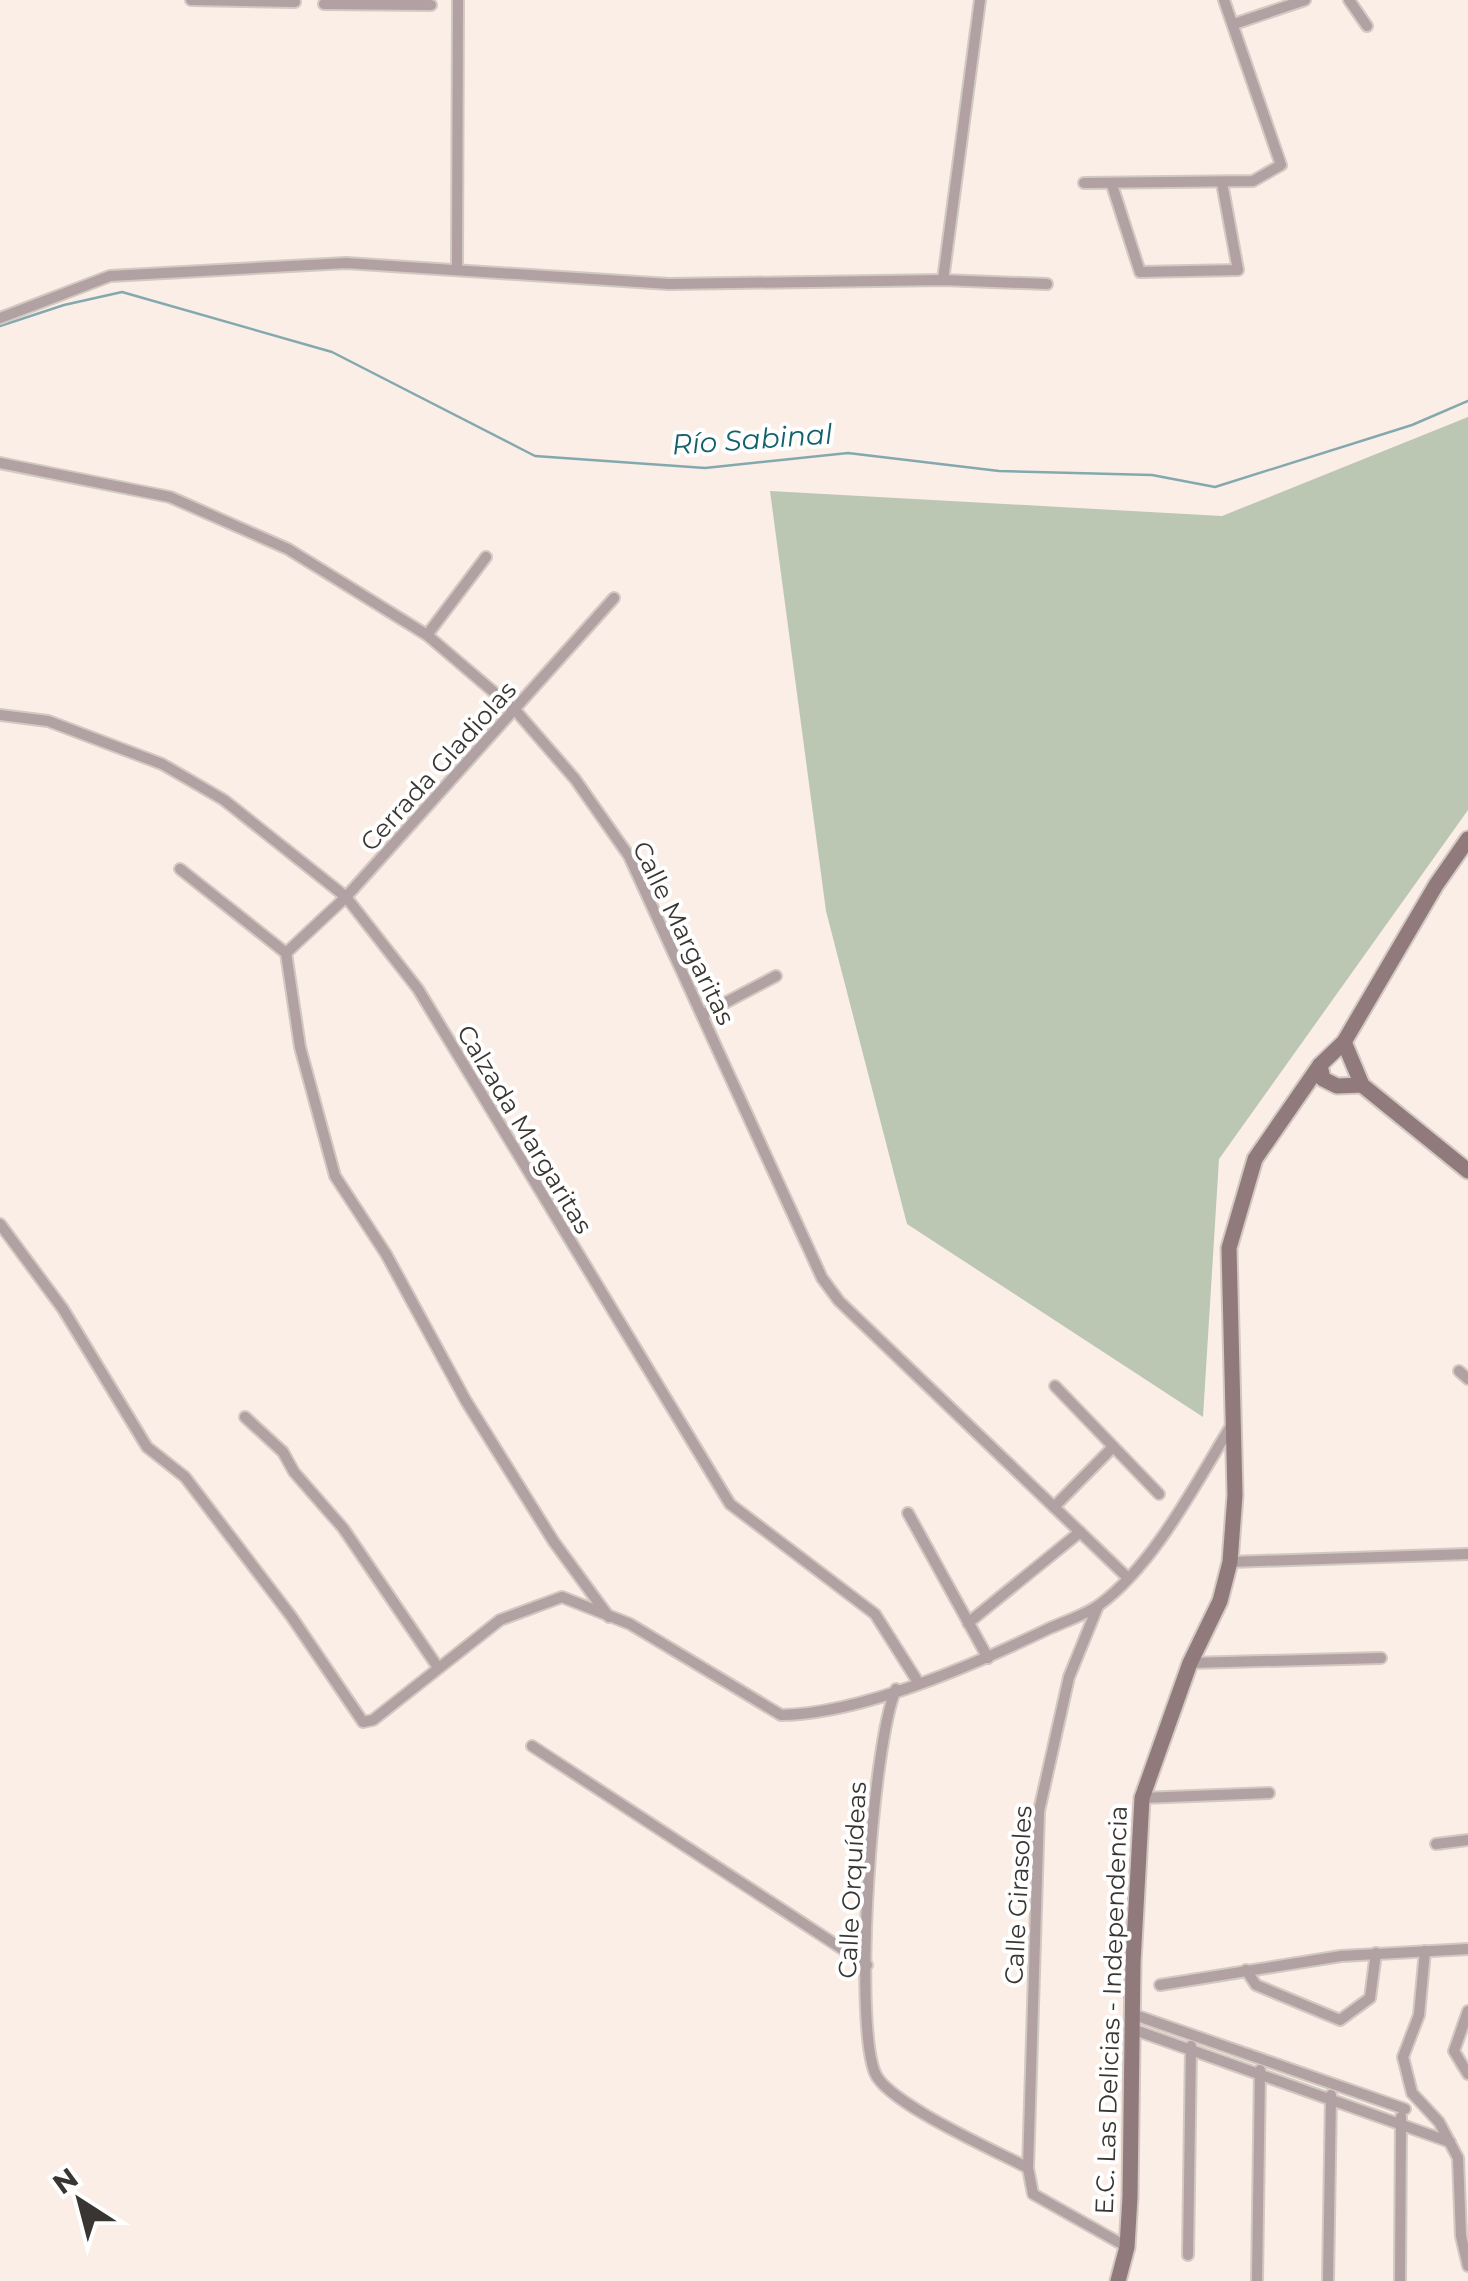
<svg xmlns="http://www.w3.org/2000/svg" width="1468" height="2281" font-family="Montserrat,sans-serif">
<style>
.green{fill:#bbc6b3}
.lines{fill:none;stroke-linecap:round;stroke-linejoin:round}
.stream{stroke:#83a9af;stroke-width:2.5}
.street-casing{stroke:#d3c9c2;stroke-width:14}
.secondary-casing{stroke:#d3c9c2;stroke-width:19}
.street{stroke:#b1a1a2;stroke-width:10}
.secondary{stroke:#917a7c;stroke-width:15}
.labels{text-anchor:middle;stroke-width:8;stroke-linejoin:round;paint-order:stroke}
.street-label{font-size:25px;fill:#393532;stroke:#fff}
.water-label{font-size:28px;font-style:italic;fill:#13626b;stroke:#fff}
</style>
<rect width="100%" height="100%" fill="#faeee6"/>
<polygon class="green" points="1468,417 1468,810 1219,1159 1203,1417 907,1224 826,911 770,491 1222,516"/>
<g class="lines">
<polyline class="stream" points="0,326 64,305 122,292 332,352 535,456 705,468 848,453 999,471 1152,475 1215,487 1412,425 1468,401"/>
<g class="street-casing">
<g id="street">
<polyline points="191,0 295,2"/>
<polyline points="1349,0 1367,26"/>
<polyline points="324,4 431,5"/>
<polyline points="1234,24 1305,0"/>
<polyline points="1084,183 1253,181 1281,165 1224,0"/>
<polyline points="1112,185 1140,272 1238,270 1222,183"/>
<polyline points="457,267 458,0"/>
<polyline points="943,280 980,0"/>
<polyline points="0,318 110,276 346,263 669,284 943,280 1047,284"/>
<polyline points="0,463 170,497 288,549 427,635 516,711 575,779 629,856 822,1278 839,1301 1127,1577"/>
<polyline points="427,635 486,557"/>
<polyline points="0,715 48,721 162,764 224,800 346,897 418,989 730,1504 875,1614 918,1682"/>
<polyline points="180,869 286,953 300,1047 335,1176 386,1254 466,1401 554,1542 609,1617"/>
<polyline points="286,953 346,897 614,598"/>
<polyline points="702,1015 776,976"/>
<path d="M0,1224L63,1309L147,1447L185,1477L291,1616L363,1722L373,1720L500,1620L562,1597L630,1624L781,1715C861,1714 978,1663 1050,1628C1066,1621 1085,1615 1099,1605C1154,1565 1196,1483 1231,1426"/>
<polyline points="1459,1371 1468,1379"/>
<polyline points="1055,1386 1159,1494"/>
<polyline points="245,1417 283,1452 294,1472 343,1528 437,1666"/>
<polyline points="1054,1507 1112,1448"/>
<polyline points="908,1513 988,1658"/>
<polyline points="1230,1562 1468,1554"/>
<polyline points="1098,1606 1069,1677 1039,1811 1028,2168 1033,2194 1127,2247"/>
<polyline points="968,1623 1080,1532"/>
<polyline points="1190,1663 1381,1658"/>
<path d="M896,1689C872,1744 853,2019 875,2073C887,2103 996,2151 1028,2168"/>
<polyline points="532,1746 867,1965"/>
<polyline points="1142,1798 1269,1793"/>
<polyline points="1436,1844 1468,1840"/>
<polyline points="1425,1951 1419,2015 1403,2057 1412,2093 1439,2122 1458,2158 1461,2236 1468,2266"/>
<polyline points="1246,1970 1256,1985 1340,2020 1370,1998 1376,1953"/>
<polyline points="1160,1985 1341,1956 1468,1949"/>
<polyline points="1468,2011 1454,2051 1468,2074"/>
<polyline points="1132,2014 1405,2109"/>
<polyline points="1132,2029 1450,2142"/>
<polyline points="1188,2255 1191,2046"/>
<polyline points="1257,2281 1260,2070"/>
<polyline points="1328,2281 1331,2095"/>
<polyline points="1400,2281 1401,2117"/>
</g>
</g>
<g class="secondary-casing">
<g id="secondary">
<polyline points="1344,1042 1362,1085 1468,1171"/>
<polyline points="1320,1065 1323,1079 1337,1086 1362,1085"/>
<polyline points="1118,2281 1127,2247 1130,2197 1133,1962 1142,1798 1190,1663 1220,1601 1230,1562 1235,1495 1229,1248 1255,1159 1320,1065 1344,1042 1436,885 1468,839"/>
</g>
</g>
<use href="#street" class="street"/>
<use href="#secondary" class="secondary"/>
</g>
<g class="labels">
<g class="street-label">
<text transform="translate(438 766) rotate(-48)" y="9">Cerrada Gladiolas</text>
<text transform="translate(684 933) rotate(64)" y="9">Calle Margaritas</text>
<text transform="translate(525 1129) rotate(59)" y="9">Calzada Margaritas</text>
<text transform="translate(852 1880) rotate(-87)" y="9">Calle Orquídeas</text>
<text transform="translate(1018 1895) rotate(-87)" y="9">Calle Girasoles</text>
<text transform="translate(1111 2010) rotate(-88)" y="9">E.C. Las Delicias - Independencia</text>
</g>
<g class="water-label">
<text transform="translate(752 439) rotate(-4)" y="10">Río Sabinal</text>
</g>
</g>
<g transform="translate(80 2201) rotate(324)" stroke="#ffffff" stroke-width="8" paint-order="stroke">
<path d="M0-8L18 38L0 25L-18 38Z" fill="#393532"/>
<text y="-15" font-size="28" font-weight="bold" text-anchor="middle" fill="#393532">N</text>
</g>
</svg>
